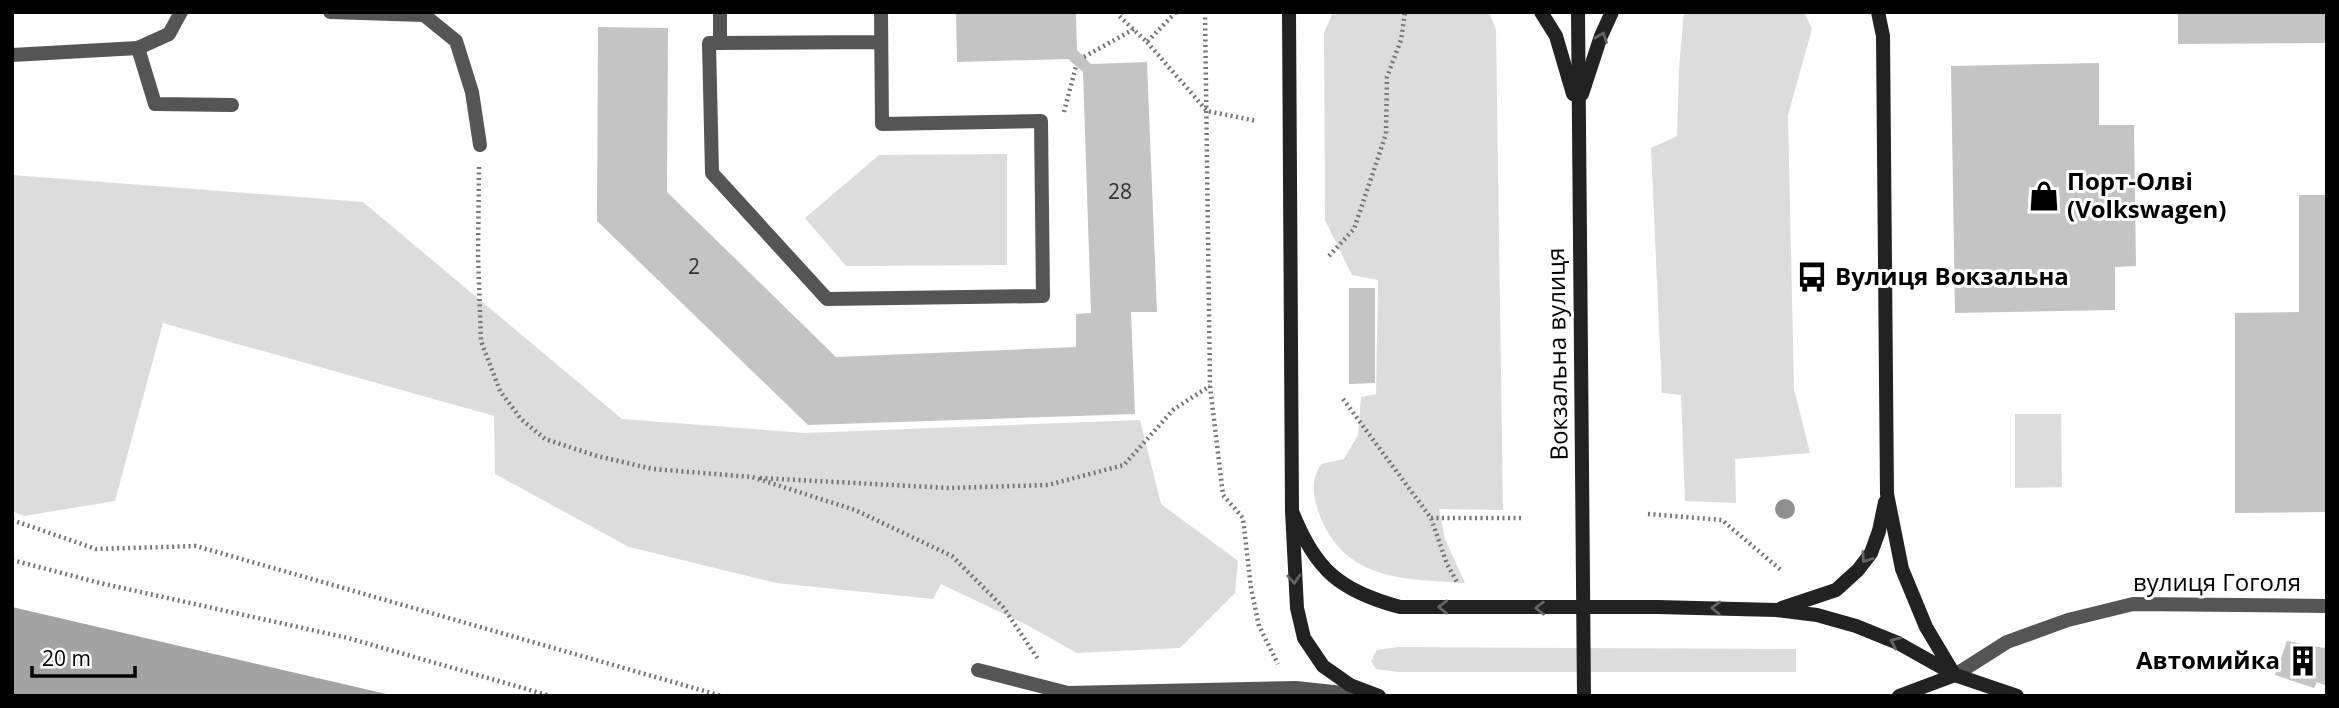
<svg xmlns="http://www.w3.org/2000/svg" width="2339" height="708" font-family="'Open Sans',sans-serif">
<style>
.green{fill:#dcdcdc}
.water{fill:#a3a3a3}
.building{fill:#c4c4c4}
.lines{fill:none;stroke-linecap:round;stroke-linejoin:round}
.path{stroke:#777;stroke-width:4.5;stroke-dasharray:2 3.5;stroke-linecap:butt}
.service{stroke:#555;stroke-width:14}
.minor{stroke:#555;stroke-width:14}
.secondary{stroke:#222;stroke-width:14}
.tree{fill:#8f8f8f}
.oneway{stroke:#646464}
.labels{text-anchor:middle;stroke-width:6;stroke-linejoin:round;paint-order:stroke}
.number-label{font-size:21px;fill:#313131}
.poi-label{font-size:24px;font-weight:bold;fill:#000;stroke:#fff;text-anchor:start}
.street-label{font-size:24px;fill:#000;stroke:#fff}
</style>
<rect width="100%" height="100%" fill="#fff"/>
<g class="green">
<path d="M1333,12H1489L1496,30L1503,510L1439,509L1445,539L1465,583C1410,579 1352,582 1324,525C1319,515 1312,496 1314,484C1314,477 1318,470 1321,464L1344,459L1358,435L1361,397L1376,394L1378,280L1352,275L1325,220L1324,33Z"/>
<polygon points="1684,12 1804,12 1812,29 1788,115 1794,389 1810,453 1735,459 1736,503 1685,501 1681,395 1662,393 1651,148 1677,136 1679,68"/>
<polygon points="1007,154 1007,265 846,266 805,218 879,155"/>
<polygon points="12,175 363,202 622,419 805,433 1140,420 1161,504 1238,561 1235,593 1180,648 1077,653 1027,625 941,584 933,599 776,583 629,547 495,474 494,416 163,323 115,501 24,516 12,511"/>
<polygon points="2015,414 2061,414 2062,487 2015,488"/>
<polygon points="1398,647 1796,649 1796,672 1398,672 1376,669 1371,661 1377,650"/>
</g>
<polygon class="water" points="12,607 395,696 12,696"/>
<g class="building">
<polygon points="956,12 1076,12 1077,50 1091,64 1147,62 1157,312 1131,312 1135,414 808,425 597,221 598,27 668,28 667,192 836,357 1076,347 1076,314 1091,313 1083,72 1068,59 957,62"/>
<polygon points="2178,12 2327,12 2327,43 2178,44"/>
<polygon points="2099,63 2099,125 2134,125 2136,266 2115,267 2115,310 1955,313 1951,66"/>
<polygon points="2299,195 2327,195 2327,512 2235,513 2235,313 2299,312"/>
<polygon points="1349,288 1375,288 1375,383 1349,384"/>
<polygon points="2287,641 2324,648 2327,644 2327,686 2317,682 2314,688 2275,675"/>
</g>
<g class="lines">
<g class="path">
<polyline points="1122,12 1119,16 1147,42 1176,12"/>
<polyline points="1205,12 1210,386 1223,495 1243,518 1251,588 1259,626 1278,664"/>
<polyline points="1147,42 1207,111 1257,121"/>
<polyline points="1084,57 1134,29"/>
<polyline points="1064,112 1076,66"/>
<polyline points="479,167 478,254 481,341 500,391 521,419 545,439 597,456 653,469 752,477 855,510 952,556 1003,607 1038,659"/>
<polyline points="1329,256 1354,229 1386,134 1387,77 1401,40 1405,12"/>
<polyline points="1343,399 1431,518 1447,564 1458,584"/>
<polyline points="760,478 949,488 1048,485 1124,465 1174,409 1210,386"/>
<polyline points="1648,514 1722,520 1782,571"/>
<polyline points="1431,518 1522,518"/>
<polyline points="12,520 96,549 196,546 722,696"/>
<polyline points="12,560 100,583 348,638 551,696"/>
</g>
<g class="service">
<polyline points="330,12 424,15 456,41 472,92 480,145"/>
<polyline points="720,12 720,43"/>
<polyline points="881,42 709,43 712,173 827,299 1043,296 1041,121 882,124 881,12"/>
<polyline points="138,48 155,104 232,105"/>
<polyline points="12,55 138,48 169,34 181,12"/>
<polyline points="978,670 1068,693 1296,688 1371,696"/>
</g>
<polyline class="minor" points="1955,675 2007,642 2068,620 2133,604 2327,606"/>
<g class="secondary">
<polyline points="1289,12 1292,511 1297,608 1304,638 1323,666 1350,685 1379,696"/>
<polyline points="1541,12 1556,36 1573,94"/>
<polyline points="1578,12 1584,696"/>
<polyline points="1878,12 1883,36 1887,494 1902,569 1926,627 1954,674"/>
<polyline points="1582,94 1601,36 1612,12"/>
<path d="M1292,511C1315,570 1340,591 1400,607H1657L1776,610L1817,615L1856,626L1898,643L1955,675L2017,696"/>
<polyline points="1782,608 1836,590 1858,570 1871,553 1879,531 1885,502"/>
<polyline points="1899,696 1955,675"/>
</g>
</g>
<circle class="tree" cx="1785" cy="509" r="10"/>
<defs><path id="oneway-chevron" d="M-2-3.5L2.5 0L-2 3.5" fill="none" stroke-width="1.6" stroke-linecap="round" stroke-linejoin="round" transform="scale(1.75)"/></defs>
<g class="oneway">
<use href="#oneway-chevron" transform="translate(1602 37) rotate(-69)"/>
<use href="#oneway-chevron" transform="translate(1866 558) rotate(124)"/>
<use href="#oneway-chevron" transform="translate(1294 579) rotate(86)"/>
<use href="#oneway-chevron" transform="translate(1443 607) rotate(-179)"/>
<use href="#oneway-chevron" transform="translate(1540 608) rotate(180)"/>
<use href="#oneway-chevron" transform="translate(1716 608) rotate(-178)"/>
<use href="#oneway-chevron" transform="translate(1895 642) rotate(-155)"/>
</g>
<defs>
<g id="shop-bare" transform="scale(2.415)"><path d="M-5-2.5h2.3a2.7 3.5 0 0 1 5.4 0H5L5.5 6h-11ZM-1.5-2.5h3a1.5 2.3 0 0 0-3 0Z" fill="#000" stroke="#fff" stroke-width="2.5" paint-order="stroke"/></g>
<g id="bus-bare" transform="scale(2.415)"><path d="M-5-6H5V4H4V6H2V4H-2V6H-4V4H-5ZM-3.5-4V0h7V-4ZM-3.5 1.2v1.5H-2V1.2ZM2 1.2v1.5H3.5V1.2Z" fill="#000" stroke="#fff" stroke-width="2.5" paint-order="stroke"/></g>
<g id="building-bare" transform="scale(2.415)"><path d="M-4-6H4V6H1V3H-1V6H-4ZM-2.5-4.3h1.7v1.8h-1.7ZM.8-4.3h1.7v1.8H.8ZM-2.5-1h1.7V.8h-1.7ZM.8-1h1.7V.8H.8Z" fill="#000" stroke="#fff" stroke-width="2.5" paint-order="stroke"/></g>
</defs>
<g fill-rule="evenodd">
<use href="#shop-bare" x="2044" y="196"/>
<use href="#bus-bare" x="1812" y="277"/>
<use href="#building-bare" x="2303" y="661"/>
</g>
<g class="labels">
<g class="number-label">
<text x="1120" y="199">28</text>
<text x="694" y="274">2</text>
</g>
<g class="poi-label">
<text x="2067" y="190">Порт-Олві<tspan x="2067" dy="28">(Volkswagen)</tspan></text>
<text x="1835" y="285">Вулиця Вокзальна</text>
<text x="2280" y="669" text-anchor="end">Автомийка</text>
</g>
<g class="street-label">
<text transform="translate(1558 354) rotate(-91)" y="8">Вокзальна вулиця</text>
<text x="2217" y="591">вулиця Гоголя</text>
</g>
</g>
<rect width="2339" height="708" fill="none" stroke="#000000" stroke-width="28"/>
<path d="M32 666v10h103v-10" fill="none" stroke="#000000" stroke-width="3.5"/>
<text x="42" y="666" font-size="21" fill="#000000" stroke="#ffffff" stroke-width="5" paint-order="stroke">20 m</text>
</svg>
